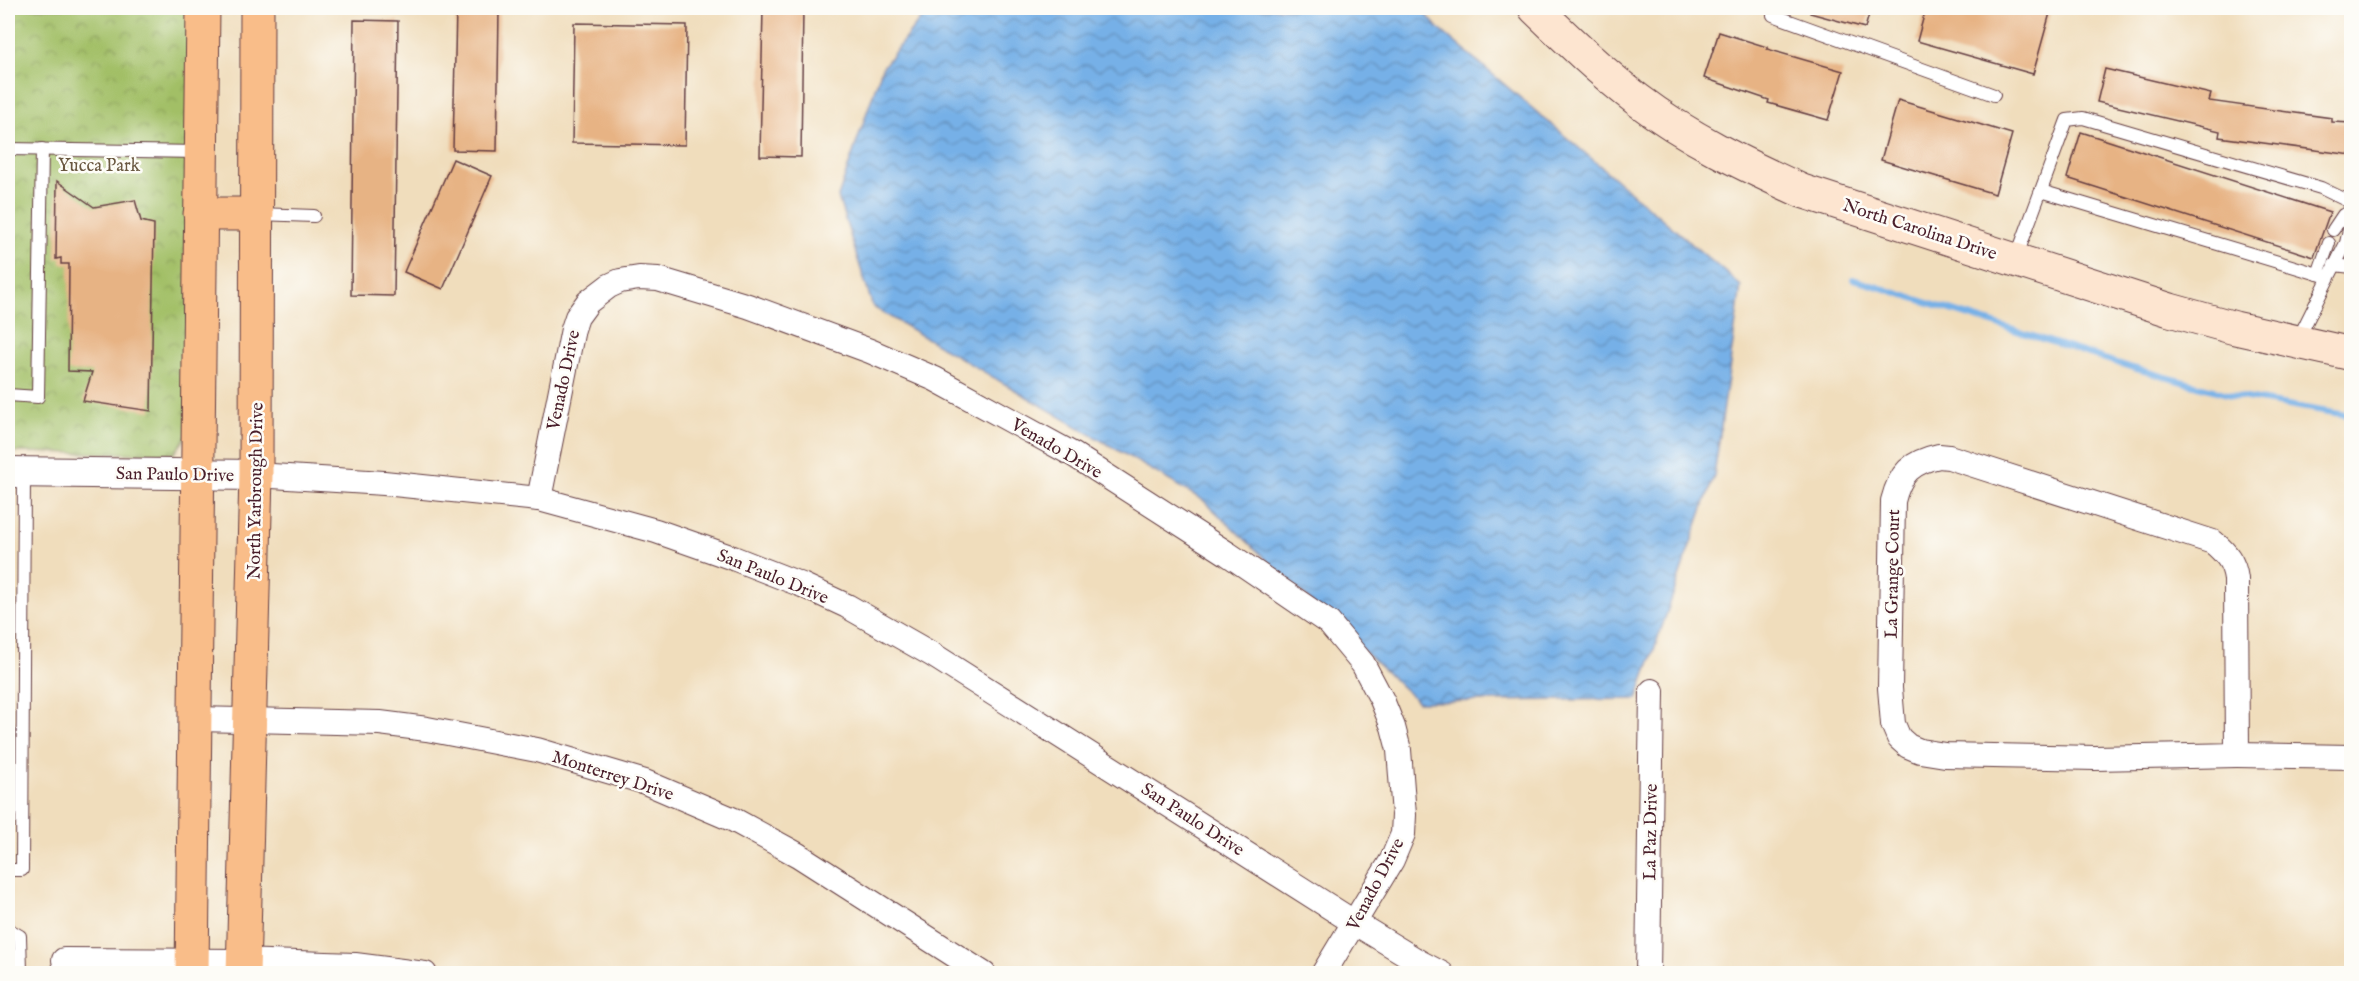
<svg xmlns="http://www.w3.org/2000/svg" width="2359" height="981" font-family="'IM FELL English',serif">
<style>
.park{fill:url(#park-crowns);stroke:#766f48;stroke-width:1.5}
.water{fill:url(#water-waves);stroke:#606889;stroke-width:1.5}
.lines{fill:none;stroke-linecap:round;stroke-linejoin:round}
.stream{stroke:#76b0e7;stroke-width:6}
.building{fill:#e7b384}
.service-casing{stroke:#633c41;stroke-width:14}
.minor-casing{stroke:#633c41;stroke-width:26}
.tertiary-casing{stroke:#633c41;stroke-width:32}
.secondary-casing{stroke:#633c41;stroke-width:35}
.primary-casing{stroke:#633c41;stroke-width:35}
.service{stroke:#fff;stroke-width:12}
.minor{stroke:#fff;stroke-width:24}
.tertiary{stroke:#fff;stroke-width:30}
.secondary{stroke:#fde5d0;stroke-width:33}
.primary{stroke:#f9bd89;stroke-width:33}
.labels{text-anchor:middle;stroke-width:5;stroke-linejoin:round;paint-order:stroke}
.park-label{font-size:18px;fill:#695740;stroke:#fdfcf7}
.street-label{font-size:18px;fill:#4a1f2b;stroke:#fdfcf7}
</style>
<defs>
<pattern id="park-crowns" width="20" height="18" patternUnits="userSpaceOnUse" patternTransform="scale(1.5)"><rect width="20" height="18" fill="#a2bf66"/><path d="M2 6a3 3 0 1 1 6 0M12 15a3 3 0 1 1 6 0" fill="none" stroke="#869b54"/></pattern>
<pattern id="water-waves" width="16" height="10" patternUnits="userSpaceOnUse" patternTransform="scale(1.5)"><rect width="16" height="10" fill="#76b0e7"/><path d="M0 5q4-4 8 0t8 0" fill="none" stroke="#638fbb"/></pattern>
</defs>
<rect width="100%" height="100%" fill="#fdfcf7"/>
<filter id="ink" filterUnits="userSpaceOnUse"><feTurbulence type="fractalNoise" baseFrequency=".0167" numOctaves="2"/><feDisplacementMap in="SourceGraphic" scale="12" xChannelSelector="R" yChannelSelector="G"/><feConvolveMatrix kernelMatrix="1 2 1 2 8 2 1 2 1" color-interpolation-filters="sRGB"/></filter>
<filter id="wash" filterUnits="userSpaceOnUse"><feTurbulence type="fractalNoise" baseFrequency=".008" numOctaves="4" result="noise"/><feDisplacementMap in="SourceGraphic" scale="24" xChannelSelector="R" yChannelSelector="G"/><feGaussianBlur stdDeviation="1.35" result="paint"/><feColorMatrix in="noise" values="0 0 0 0 0 0 0 0 0 0 0 0 0 0 0 0 0 1.4 0 .05"/><feComposite in="paint" operator="in"/></filter>
<g filter="url(#wash)">
<rect width="100%" height="100%" fill="#f0ddbc"/>
<polygon class="park" points="8,8 191,8 187,436 174,454 8,452"/>
<polygon class="water" points="929,8 1421,8 1437,27 1741,286 1714,476 1637,699 1418,702 1203,500 873,307 838,197 882,68"/>
<g class="lines">
<polyline class="stream" points="1853,279 2133,368 2235,396 2352,416"/>
</g>
<g id="blocks">
<g class="building">
<polygon points="456,8 499,9 497,151 453,150"/>
<polygon points="763,8 803,8 801,157 760,156"/>
<polygon points="1811,8 1871,8 1865,28 1810,13"/>
<polygon points="1926,8 2030,8 2050,13 2033,74 1917,41"/>
<polygon points="354,20 398,21 394,296 351,295"/>
<polygon points="574,23 687,25 685,145 572,143"/>
<polygon points="1719,32 1767,47 1767,49 1843,71 1828,120 1768,103 1769,100 1704,78"/>
<polygon points="2105,69 2211,94 2209,101 2332,118 2332,122 2352,123 2352,155 2219,137 2220,131 2097,102"/>
<polygon points="1898,100 2012,134 1995,194 1881,160"/>
<polygon points="2081,132 2330,212 2314,257 2067,178"/>
<polygon points="453,159 492,176 443,289 404,272"/>
<polygon points="57,181 94,207 135,200 141,221 154,224 151,411 83,401 92,372 68,371 69,264 61,264 61,258 56,259"/>
</g>
</g>
</g>
<g filter="url(#ink)">
<use href="#blocks" fill-opacity="0" stroke="#633c41" stroke-width="1.5"/>
<g class="lines">
<g class="service-casing">
<g id="service">
<polyline points="1773,15 1994,95"/>
<polyline points="8,149 200,152"/>
<polyline points="2041,191 2328,277"/>
<polyline points="258,214 314,216"/>
<polyline points="2333,230 2343,215 2352,212"/>
<polyline points="2016,258 2067,120 2083,118 2321,188 2352,203"/>
<polyline points="2334,265 2352,267"/>
<polyline points="2318,274 2329,243"/>
<polyline points="2297,341 2346,243 2352,216"/>
<polyline points="8,395 38,397 42,149"/>
<polyline points="8,870 22,870 24,472"/>
<polyline points="8,929 20,936 21,971 19,974"/>
</g>
</g>
<g class="minor-casing">
<g id="minor">
<path d="M1939,456L1949,457L2213,542C2226,553 2234,562 2236,579L2237,755L2095,758L1945,755L1920,751L1908,746L1899,738L1893,724L1890,688L1893,501C1900,473 1911,462 1939,456Z"/>
<polyline points="256,475 384,483 539,499 656,531 733,558 802,585 847,606 933,655 1355,923 1421,963 1442,974"/>
<polyline points="539,499 573,329 577,317 588,302 609,286 620,281 639,278 658,279 748,306 870,351 935,379 1074,455 1228,554 1329,623 1363,664 1382,700 1393,727 1399,750 1404,815 1403,834 1392,860 1323,974"/>
<polyline points="196,719 380,723 427,729 537,750 645,782 734,820 798,855 984,974"/>
<polyline points="2237,755 2352,757"/>
<polyline points="64,960 243,961 355,965 425,974"/>
<polyline points="1648,974 1652,691"/>
</g>
</g>
<g class="tertiary-casing">
<polyline id="tertiary" points="8,472 256,475"/>
</g>
<g class="secondary-casing">
<path id="secondary" d="M1535,8C1568,40 1601,72 1638,100C1688,138 1745,165 1802,191L2170,310L2235,328L2352,354"/>
</g>
<g class="primary-casing">
<g id="primary">
<polyline points="200,214 257,214"/>
<path d="M192,974C196,652 200,330 203,8"/>
<polyline points="243,974 256,475 257,8"/>
</g>
</g>
<use href="#service" class="service"/>
<use href="#minor" class="minor"/>
<use href="#tertiary" class="tertiary"/>
<use href="#secondary" class="secondary"/>
<use href="#primary" class="primary"/>
</g>
</g>
<g class="labels">
<g class="park-label">
<text x="99" y="171">Yucca Park</text>
</g>
<g class="street-label">
<text transform="translate(1920 229) rotate(18)" y="6">North Carolina Drive</text>
<text transform="translate(563 380) rotate(-78)" y="6">Venado Drive</text>
<text transform="translate(1057 448) rotate(30)" y="6">Venado Drive</text>
<text transform="translate(175 474) rotate(1)" y="6">San Paulo Drive</text>
<text transform="translate(255 491) rotate(-89)" y="6">North Yarbrough Drive</text>
<text transform="translate(1892 574) rotate(-89)" y="6">La Grange Court</text>
<text transform="translate(773 576) rotate(22)" y="6">San Paulo Drive</text>
<text transform="translate(613 775) rotate(18)" y="6">Monterrey Drive</text>
<text transform="translate(1193 819) rotate(33)" y="6">San Paulo Drive</text>
<text transform="translate(1650 832) rotate(-89)" y="6">La Paz Drive</text>
<text transform="translate(1375 884) rotate(-62)" y="6">Venado Drive</text>
</g>
</g>
<rect width="2359" height="981" fill="none" stroke="#fdfcf7" stroke-width="30"/>
</svg>
